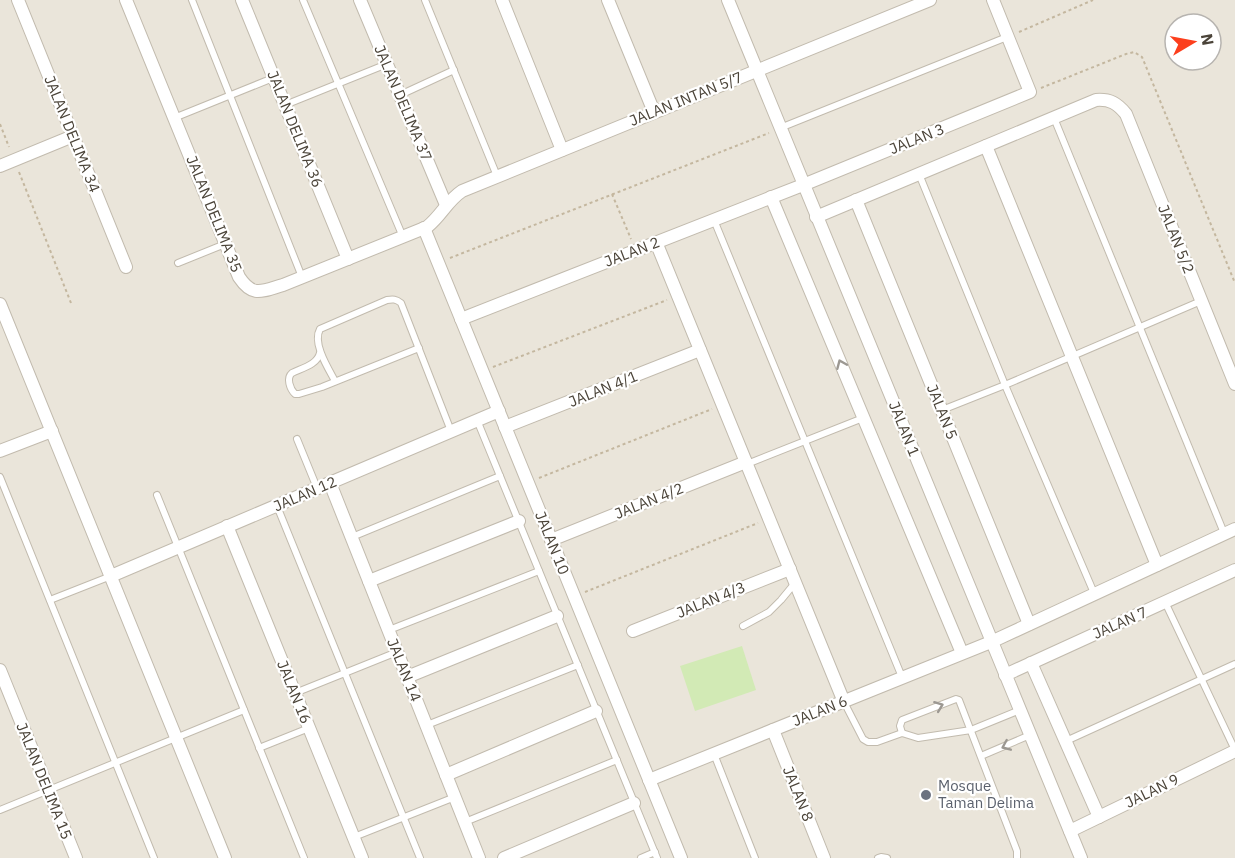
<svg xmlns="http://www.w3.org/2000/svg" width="1235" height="858" font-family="'IBM Plex Sans',sans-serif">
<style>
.residential{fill:#eae5da;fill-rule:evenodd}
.green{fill:#d2eab5}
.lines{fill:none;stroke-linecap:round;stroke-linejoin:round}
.lane-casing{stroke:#c2bbae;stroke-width:8}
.street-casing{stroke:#c2bbae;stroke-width:14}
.path{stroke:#c4b79f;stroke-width:2;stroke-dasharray:3 3;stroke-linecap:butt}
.lane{stroke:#fff;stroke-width:6}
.street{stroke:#fff;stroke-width:12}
.oneway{stroke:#9c9892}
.worship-dot{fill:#6b7280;stroke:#fff;stroke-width:2}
.labels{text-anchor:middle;stroke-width:4.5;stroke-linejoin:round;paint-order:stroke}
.street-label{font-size:15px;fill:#4b4439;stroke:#fff}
.worship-label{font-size:15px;fill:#5b616d;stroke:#fff;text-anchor:start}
</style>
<rect width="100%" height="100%" fill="#f6f3ec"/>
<path class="residential" d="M0,0H1235V858H0ZM1175,24H1211V60H1175Z"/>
<polygon class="green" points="742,646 756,690 695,711 680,666"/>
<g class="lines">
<g class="lane-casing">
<g id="lane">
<polyline points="192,0 302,277"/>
<polyline points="303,0 403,237"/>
<polyline points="425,0 497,176"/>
<polyline points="400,95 454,70"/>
<polyline points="285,105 387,64"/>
<polyline points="174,118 273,78"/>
<polyline points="1054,118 1224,533"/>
<polyline points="780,128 1007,37"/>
<polyline points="919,174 1005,385 1094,593"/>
<polyline points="714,220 902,677"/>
<polyline points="178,263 225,244"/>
<path d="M320,353C317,365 302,368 292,373C286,378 290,389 295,394H299L322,387L419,348"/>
<path d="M335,381C328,368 312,343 320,329L387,300C393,299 396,299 401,303L451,431"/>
<polyline points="942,410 1005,385 1201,301"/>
<polyline points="477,420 657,858"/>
<polyline points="297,439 317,488"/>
<polyline points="747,464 863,418"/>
<polyline points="0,477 154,858"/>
<polyline points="157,495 304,858"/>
<polyline points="277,506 420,858"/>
<polyline points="352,537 500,476"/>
<polyline points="50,600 111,576"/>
<polyline points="1165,602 1235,750"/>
<polyline points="743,626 769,612 781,600 795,583"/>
<polyline points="389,630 539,571"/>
<polyline points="295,693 397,652"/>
<polyline points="844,702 863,739 868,742 877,742 902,733 918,738 971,730 1020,710"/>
<polyline points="427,725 578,665"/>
<polyline points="902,733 900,726 902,720 956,699 959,700 1017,851 1017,858"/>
<polyline points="1066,741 1235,664"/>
<polyline points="259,748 309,728"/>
<polyline points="714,754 755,858"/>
<polyline points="981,756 1030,735"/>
<polyline points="0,810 244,710"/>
<polyline points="465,822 617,760"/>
<polyline points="354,837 455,797"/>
<polyline points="641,858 655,852"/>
<polyline points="878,858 881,857 887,858"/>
</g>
</g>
<g class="street-casing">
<g id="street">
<polyline points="18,0 126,267"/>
<path d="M126,0L239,277C253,298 262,291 283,285L427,227C441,216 447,201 462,191L930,0"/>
<polyline points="242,0 348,259"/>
<polyline points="360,0 446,205"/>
<polyline points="502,0 562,150"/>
<polyline points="608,0 654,112"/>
<polyline points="728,0 1081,858"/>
<polyline points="986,146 1157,565"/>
<polyline points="0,166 73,136"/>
<polyline points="771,197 962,653"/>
<polyline points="856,200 1029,624"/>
<path d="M816,217L1096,100C1110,99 1117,103 1126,114L1235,384"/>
<polyline points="424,228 681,858"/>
<polyline points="656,242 844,702"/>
<polyline points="0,304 225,858"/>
<polyline points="461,319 803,185 1030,92 993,0"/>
<polyline points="505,427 700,350"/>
<polyline points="0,451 52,431"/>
<polyline points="330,483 479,858"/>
<polyline points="227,526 362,858"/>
<polyline points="551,540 746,462"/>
<polyline points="111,576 499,411"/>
<polyline points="369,581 519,521"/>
<polyline points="633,631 790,569"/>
<polyline points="1031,663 1099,817"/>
<polyline points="0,670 76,858"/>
<polyline points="1005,675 1235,570"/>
<polyline points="407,677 557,616"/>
<polyline points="773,730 824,858"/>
<polyline points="446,775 596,711"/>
<polyline points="649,780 991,642 1235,529"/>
<polyline points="1070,831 1235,751"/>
<polyline points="504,858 634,803"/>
</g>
</g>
<g class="path">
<polyline points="1019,32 1093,0"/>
<polyline points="1041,88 1126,54 1134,52 1142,57 1235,283"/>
<polyline points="0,124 9,147"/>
<polyline points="19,172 71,303"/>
<polyline points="612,194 631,239"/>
<polyline points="450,258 769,133"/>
<polyline points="493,367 667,300"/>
<polyline points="539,478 712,409"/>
<polyline points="585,592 758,523"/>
</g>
<use href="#lane" class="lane"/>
<use href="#street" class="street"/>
</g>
<defs><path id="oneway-chevron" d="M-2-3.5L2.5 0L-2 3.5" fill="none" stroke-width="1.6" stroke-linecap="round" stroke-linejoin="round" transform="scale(1.5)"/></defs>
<g class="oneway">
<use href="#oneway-chevron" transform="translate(841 364) rotate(-113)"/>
<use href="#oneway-chevron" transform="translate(939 706) rotate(-21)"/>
<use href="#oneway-chevron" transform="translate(1006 746) rotate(157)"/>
</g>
<circle class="worship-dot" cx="926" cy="795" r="6"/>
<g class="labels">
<g class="street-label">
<text transform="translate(686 99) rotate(-22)" y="5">JALAN INTAN 5/7</text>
<text transform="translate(403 103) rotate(67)" y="5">JALAN DELIMA 37</text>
<text transform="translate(295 129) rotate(68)" y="5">JALAN DELIMA 36</text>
<text transform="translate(72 134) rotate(68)" y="5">JALAN DELIMA 34</text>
<text transform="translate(917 139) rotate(-22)" y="5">JALAN 3</text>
<text transform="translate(214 214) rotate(68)" y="5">JALAN DELIMA 35</text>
<text transform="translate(1176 239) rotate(68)" y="5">JALAN 5/2</text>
<text transform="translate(632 252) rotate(-21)" y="5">JALAN 2</text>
<text transform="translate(603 389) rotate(-22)" y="5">JALAN 4/1</text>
<text transform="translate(942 412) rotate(68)" y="5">JALAN 5</text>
<text transform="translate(904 429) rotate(68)" y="5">JALAN 1</text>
<text transform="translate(305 494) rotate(-23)" y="5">JALAN 12</text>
<text transform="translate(649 501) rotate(-22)" y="5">JALAN 4/2</text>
<text transform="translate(552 543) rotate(68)" y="5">JALAN 10</text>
<text transform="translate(711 600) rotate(-22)" y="5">JALAN 4/3</text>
<text transform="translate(1120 623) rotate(-24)" y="5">JALAN 7</text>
<text transform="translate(404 670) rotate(68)" y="5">JALAN 14</text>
<text transform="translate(294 692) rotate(68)" y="5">JALAN 16</text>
<text transform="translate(820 711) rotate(-22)" y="5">JALAN 6</text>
<text transform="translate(44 781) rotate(68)" y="5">JALAN DELIMA 15</text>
<text transform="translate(1152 791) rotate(-26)" y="5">JALAN 9</text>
<text transform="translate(798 794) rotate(68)" y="5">JALAN 8</text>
</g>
<g class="worship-label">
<text x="938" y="791">Mosque<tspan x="938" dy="17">Taman Delima</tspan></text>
</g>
</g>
<g transform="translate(1193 42) rotate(80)"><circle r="28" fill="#ffffff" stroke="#b7b4b0" stroke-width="1.5"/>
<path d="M0-4.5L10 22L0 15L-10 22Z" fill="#fc3f1d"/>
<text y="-9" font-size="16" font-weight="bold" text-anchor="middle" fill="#4b4439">N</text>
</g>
</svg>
